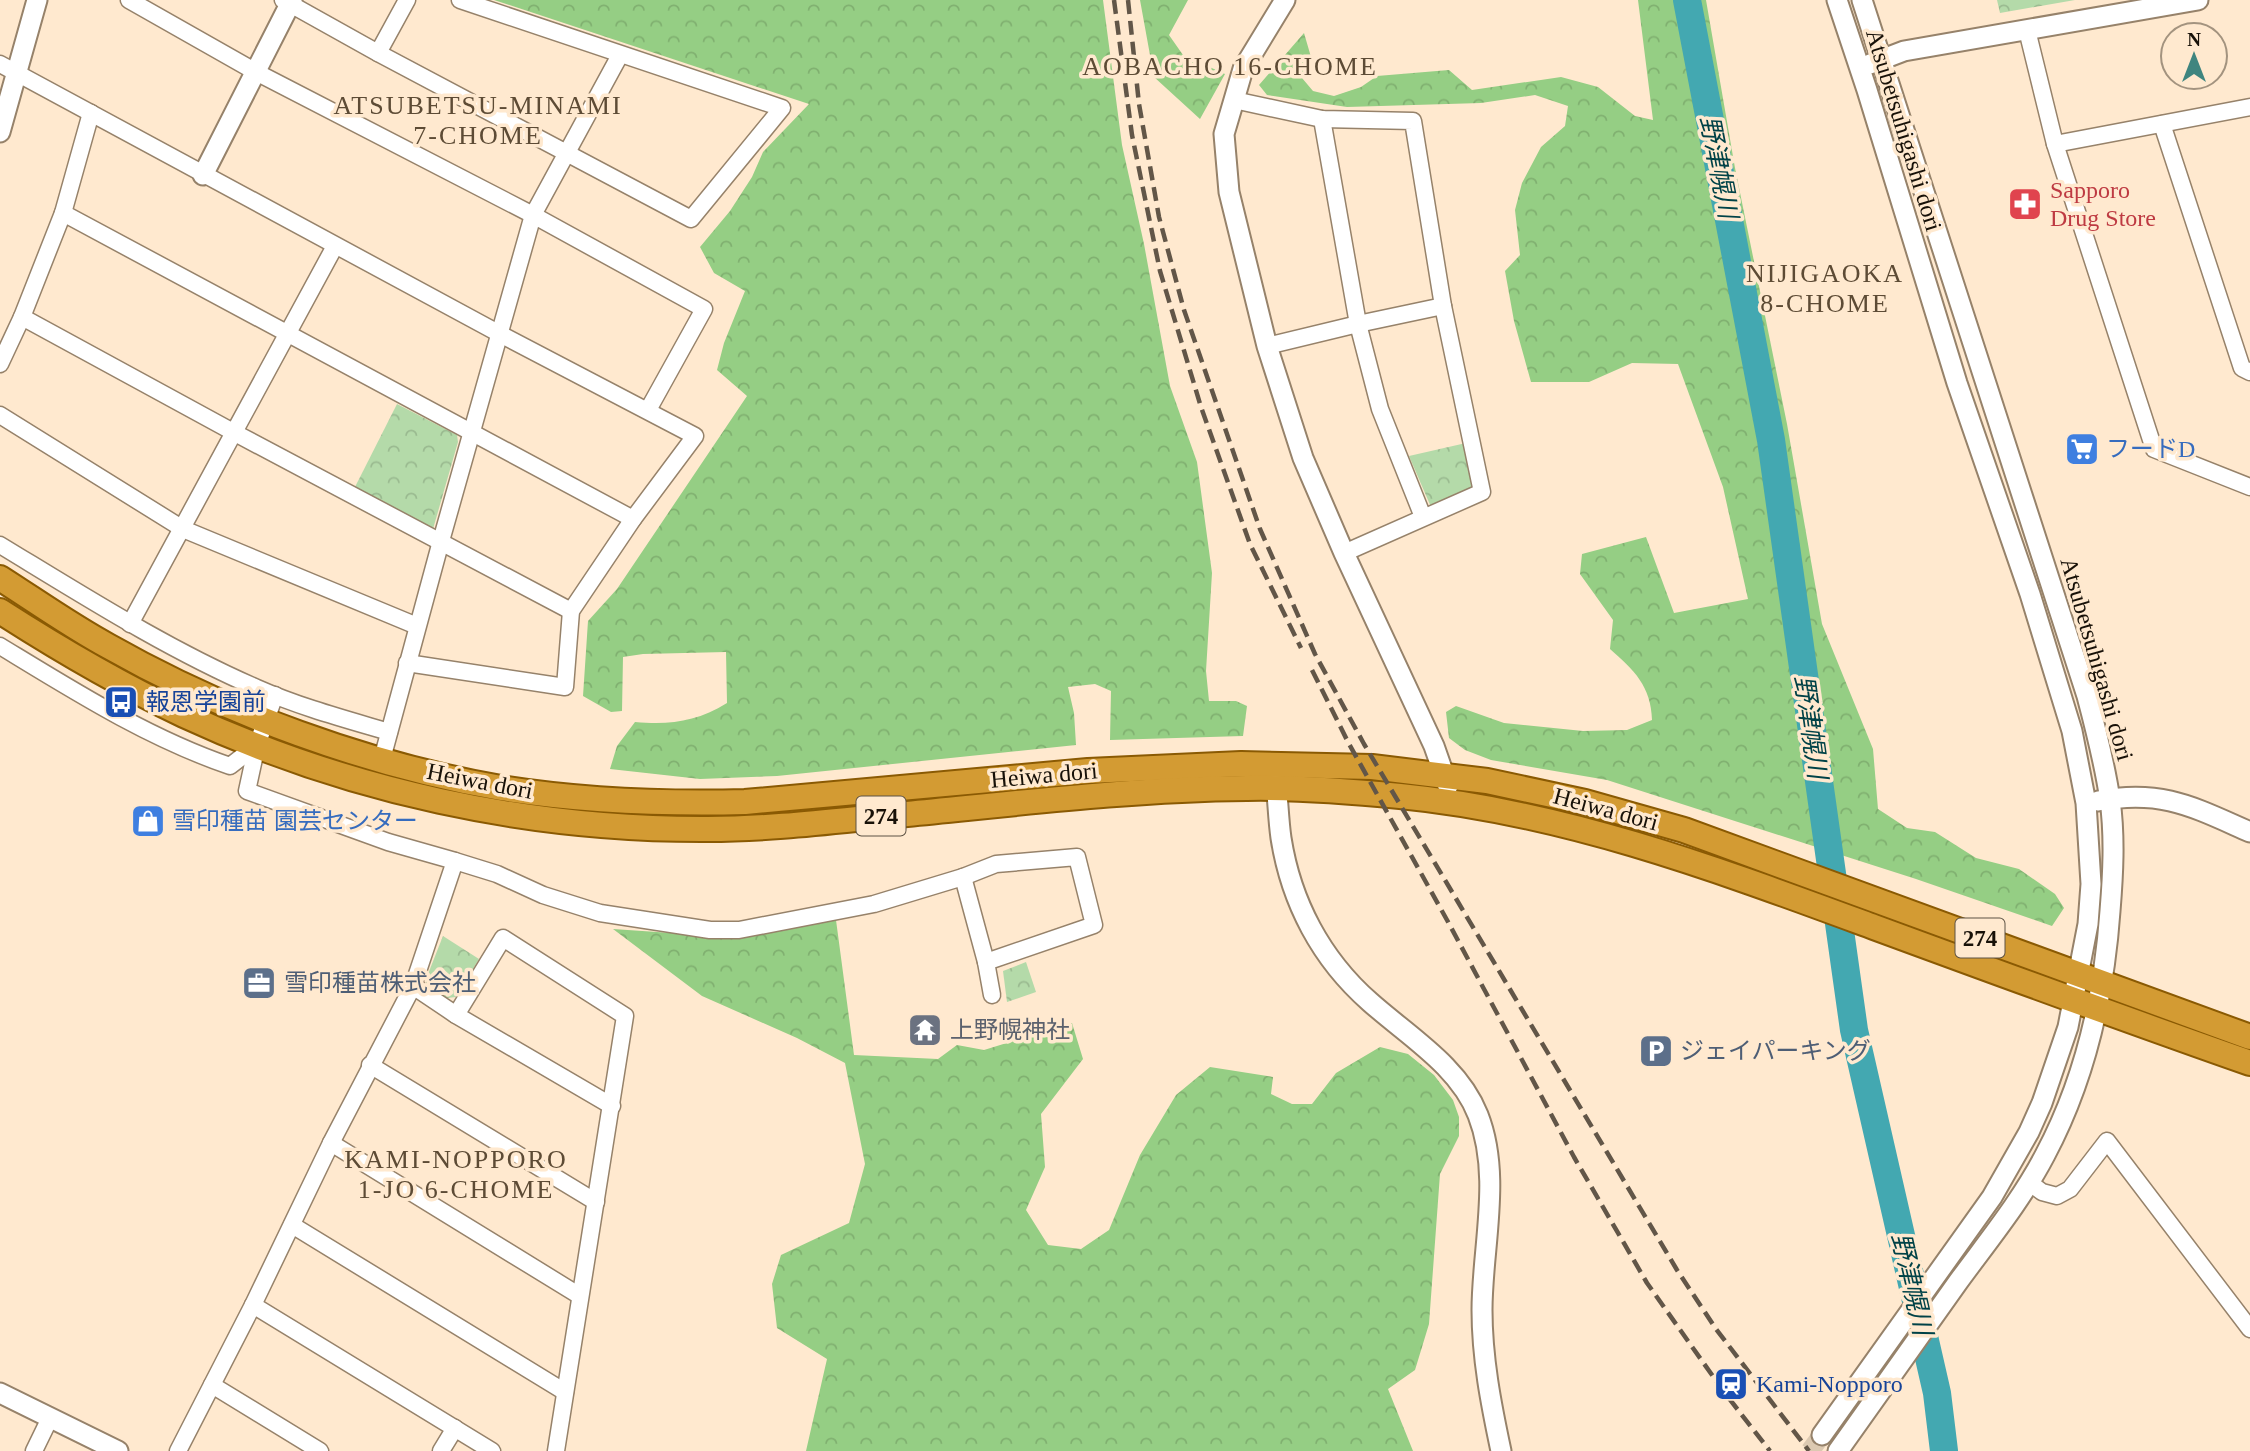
<svg xmlns="http://www.w3.org/2000/svg" width="2250" height="1451" font-family="'Times New Roman','Noto Sans JP',serif">
<style>
.forest{fill:url(#forest-crowns)}
.park{fill:url(#park-crowns)}
.lines{fill:none;stroke-linecap:round;stroke-linejoin:round}
.river{stroke:#43a8b1;stroke-width:28}
.tertiary-tunnel{stroke:#dcc9b1;stroke-width:19;stroke-dasharray:19 10;stroke-linecap:butt}
.minor-casing{stroke:#96826a;stroke-width:19}
.tertiary-casing{stroke:#96826a;stroke-width:23}
.trunk-casing{stroke:#8a5a03;stroke-width:28}
.minor{stroke:#fff;stroke-width:16}
.tertiary{stroke:#fff;stroke-width:19}
.trunk{stroke:#d39b33;stroke-width:24}
.rail{stroke:#625648;stroke-width:4.5;stroke-dasharray:14 7;stroke-linecap:butt}
.labels{text-anchor:middle;stroke-width:7;stroke-linejoin:round;paint-order:stroke}
.shield{fill:#ffe9cf;stroke:#5d5244;stroke-width:2}
.shield-label{font-size:23px;font-weight:bold;fill:#181108}
.street-label{font-size:24px;fill:#181108;stroke:#ffe9cf}
.health-label{font-size:24px;fill:#be3a42;stroke:#ffe9cf;text-anchor:start}
.shop-label{font-size:24px;fill:#366cbe;stroke:#ffe9cf;text-anchor:start}
.transit-label{font-size:24px;fill:#164399;stroke:#ffe9cf;text-anchor:start}
.service-label{font-size:24px;fill:#4e5e75;stroke:#ffe9cf;text-anchor:start}
.worship-label{font-size:24px;fill:#5b616d;stroke:#ffe9cf;text-anchor:start}
.neighbourhood-label{font-size:26px;letter-spacing:2px;fill:#5d4b35;stroke:#ffe9cf}
.water-label{font-size:26px;font-style:italic;fill:#004247;stroke:#ffe9cf}
</style>
<defs>
<pattern id="forest-crowns" width="20" height="18" patternUnits="userSpaceOnUse" patternTransform="scale(1.75)"><rect width="20" height="18" fill="#95ce84"/><path d="M2 6a3 3 0 1 1 6 0M12 15a3 3 0 1 1 6 0" fill="none" stroke="#80b070"/></pattern>
<pattern id="park-crowns" width="20" height="18" patternUnits="userSpaceOnUse" patternTransform="scale(1.75)"><rect width="20" height="18" fill="#b4daa9"/><path d="M2 6a3 3 0 1 1 6 0M12 15a3 3 0 1 1 6 0" fill="none" stroke="#9aba90"/></pattern>
</defs>
<rect width="100%" height="100%" fill="#ffe9cf"/>
<g class="forest">
<path d="M494,0H1103L1122,145L1144,244L1170,386L1197,462L1212,573L1206,671L1209,701H1236L1247,706L1243,736L1110,740L1111,691L1095,684L1068,687L1074,713L1076,745L777,776L700,779L610,769L617,746L635,722C670,725 696,722 727,703L726,652L643,654L623,657L622,711L611,712L583,696L588,621L617,589L747,396L717,370L724,343L745,291L714,273L700,247L730,211L752,177L763,152L809,104Z"/>
<polygon points="1140,0 1188,0 1169,35 1183,55 1225,74 1200,119 1154,77"/>
<path d="M1638,0H1706L1735,168L1787,424L1822,624L1873,749L1878,809L1907,828L1935,832L1976,858L2019,869L2055,894L2064,908L2052,926L1916,879L1607,780L1491,760L1465,750L1449,738L1446,712L1456,706L1504,723L1583,731L1627,730L1652,720C1651,686 1634,670 1610,649L1613,620L1580,574L1582,554L1646,537L1674,613L1748,599L1723,487L1678,364L1632,363L1589,382H1531L1514,321L1505,271L1520,255L1515,210L1522,183L1541,147L1565,126L1568,106L1535,95L1481,103L1347,107L1267,95L1259,85L1304,33L1311,57L1302,78L1313,91L1334,96L1361,87L1377,76L1449,70L1472,90L1561,77L1598,87L1635,116L1653,120Z"/>
<polygon points="836,920 854,1055 938,1059 957,1045 984,1050 1072,1023 1083,1059 1041,1114 1045,1167 1026,1210 1048,1245 1081,1249 1109,1230 1140,1155 1176,1095 1210,1067 1273,1077 1271,1094 1292,1104 1312,1104 1336,1073 1380,1047 1408,1054 1434,1075 1453,1100 1459,1117 1459,1136 1440,1174 1429,1324 1415,1370 1388,1389 1413,1451 806,1451 827,1359 777,1328 772,1284 781,1255 849,1223 865,1164 845,1063 797,1038 702,996 613,929 730,937"/>
</g>
<g class="park">
<polygon points="1997,0 2075,0 2000,13"/>
<polygon points="397,404 457,435 458,442 433,529 355,487"/>
<polygon points="1466,443 1473,488 1431,507 1409,456"/>
<polygon points="443,936 479,959 456,997 447,998 427,989 426,979"/>
<polygon points="1026,962 1036,992 1007,1002 1003,971"/>
</g>
<g class="lines">
<polyline class="river" points="1687,0 1771,440 1854,1030 1937,1393 1944,1451"/>
<polyline class="tertiary-tunnel" points="1810,1451 1822,1435"/>
<g class="minor-casing">
<g id="minor">
<polyline points="129,0 256,72 533,215 704,309 648,410"/>
<polyline points="283,0 378,53 691,219 782,108 460,0"/>
<polyline points="2027,30 2055,144 2154,449 2250,487"/>
<polyline points="378,53 407,0"/>
<polyline points="0,64 500,334 695,436 633,519 571,611 565,687 407,663"/>
<polyline points="1234,100 1322,119 1413,121 1443,306 1482,492 1344,553"/>
<polyline points="1322,119 1358,324 1380,409 1423,517"/>
<polyline points="2162,124 2242,368 2250,372"/>
<polyline points="2055,144 2250,107"/>
<polyline points="63,213 633,519"/>
<polyline points="22,317 235,433 571,611"/>
<polyline points="1267,346 1358,324 1443,306"/>
<polyline points="0,364 22,317 63,213 91,113"/>
<polyline points="0,415 183,529 417,626"/>
<path d="M0,545C84,596 167,649 257,688C300,707 345,719 389,732"/>
<polyline points="130,624 335,246"/>
<path d="M0,646C74,691 148,738 230,766L257,745"/>
<polyline points="382,759 441,541 533,215 620,55"/>
<polyline points="455,861 497,874 543,895 600,913 710,930 739,930 874,904 963,877 996,864 1077,857 1094,925 986,962"/>
<polyline points="963,877 986,962 992,995"/>
<polyline points="413,986 456,1015 612,1106"/>
<polyline points="456,1015 503,938 625,1016 556,1451"/>
<polyline points="370,1065 596,1202"/>
<polyline points="331,1143 580,1296"/>
<polyline points="2029,1182 2042,1192 2057,1196 2070,1189 2107,1141 2250,1329"/>
<polyline points="292,1225 565,1392"/>
<polyline points="253,1305 492,1451"/>
<polyline points="212,1385 320,1451"/>
<polyline points="34,1451 50,1418"/>
<polyline points="178,1451 253,1305 331,1143 413,986 455,861 388,842 247,791 257,745 275,695"/>
<polyline points="441,1451 455,1428"/>
</g>
</g>
<g class="tertiary-casing">
<g id="tertiary">
<polyline points="1285,0 1243,69 1234,100 1224,134 1229,192 1267,346 1303,458 1344,553 1434,746 1448,786"/>
<polyline points="1870,64 1904,51 2198,0"/>
<polyline points="0,132 37,0"/>
<polyline points="203,175 292,0"/>
<path d="M1275,775C1278,796 1278,817 1281,838C1291,902 1321,959 1370,1002C1408,1036 1459,1066 1478,1115C1502,1176 1482,1247 1482,1310C1482,1358 1491,1404 1501,1451"/>
<path d="M2098,801C2162,789 2193,807 2250,832"/>
<polyline points="0,1393 118,1451"/>
<polyline points="1822,1435 1992,1197 2029,1132 2042,1103 2068,1027 2088,924 2091,884 2086,803 2072,731 2030,594 1957,383 1867,90 1837,0"/>
<path d="M1838,1451C1878,1395 1918,1338 1958,1282C1988,1241 2021,1201 2045,1155C2085,1080 2104,996 2110,911C2113,874 2115,837 2110,800C2105,765 2096,730 2087,696L1862,0"/>
</g>
</g>
<g class="trunk-casing">
<g id="trunk">
<path d="M0,578C36,601 71,626 108,646C226,713 368,765 501,788C582,801 664,804 745,802L1088,771L1241,764L1372,767L1487,781L1585,802L1684,830L2250,1037"/>
<path d="M0,611C59,649 121,685 184,715C348,791 527,830 708,829C775,829 841,820 907,814C1020,803 1134,789 1247,788C1298,787 1349,791 1400,796C1565,812 1719,870 1874,927C1999,973 2124,1019 2250,1063"/>
</g>
</g>
<use href="#minor" class="minor"/>
<use href="#tertiary" class="tertiary"/>
<use href="#trunk" class="trunk"/>
<g class="rail">
<polyline points="1114,0 1132,135 1160,271 1201,407 1250,544 1301,648"/>
<polyline points="1128,0 1139,104 1159,217 1184,310 1260,529 1315,654 1364,744 1677,1270 1716,1329 1809,1451"/>
<polyline points="1312,670 1348,742 1447,920 1574,1157 1647,1283 1724,1392 1770,1451"/>
</g>
</g>
<defs>
<g id="pharmacy-square" transform="scale(1.75)"><rect x="-9" y="-9" width="18" height="18" rx="4" fill="#e0444e" stroke="#ffe9cf"/><path d="M-2-6h4v4h4v4h-4v4h-4v-4h-4v-4h4Z" fill="#fff"/></g>
<g id="supermarket-square" transform="scale(1.75)"><rect x="-9" y="-9" width="18" height="18" rx="4" fill="#3f7fe0" stroke="#ffe9cf"/><path d="M-6-5.5h2.5l.6 2H6L4.5 2H-2.5L-4.4-4H-6ZM-1.5 3.2a1.3 1.3 0 1 0 .1 0ZM3 3.2a1.3 1.3 0 1 0 .1 0Z" fill="#fff"/></g>
<g id="bus-square" transform="scale(1.75)"><rect x="-9" y="-9" width="18" height="18" rx="4" fill="#1a4fb4" stroke="#ffe9cf"/><path d="M-5-6H5V4H4V6H2V4H-2V6H-4V4H-5ZM-3.5-4V0h7V-4ZM-3.5 1.2v1.5H-2V1.2ZM2 1.2v1.5H3.5V1.2Z" fill="#fff"/></g>
<g id="shop-square" transform="scale(1.75)"><rect x="-9" y="-9" width="18" height="18" rx="4" fill="#3f7fe0" stroke="#ffe9cf"/><path d="M-5-2.5h2.3a2.7 3.5 0 0 1 5.4 0H5L5.5 6h-11ZM-1.5-2.5h3a1.5 2.3 0 0 0-3 0Z" fill="#fff"/></g>
<g id="office-square" transform="scale(1.75)"><rect x="-9" y="-9" width="18" height="18" rx="4" fill="#5c6f8a" stroke="#ffe9cf"/><path d="M-6-3h4V-5.5h4V-3h4V5H-6ZM-1-4.5V-3h2v-1.5ZM-6 0V1H6V0Z" fill="#fff"/></g>
<g id="temple-square" transform="scale(1.75)"><rect x="-9" y="-9" width="18" height="18" rx="4" fill="#6b7280" stroke="#ffe9cf"/><path d="M0-6L5-2H3V0L6.5 2.5H4V6H1.5V3h-3V6H-4V2.5H-6.5L-3 0V-2H-5Z" fill="#fff"/></g>
<g id="parking-square" transform="scale(1.75)"><rect x="-9" y="-9" width="18" height="18" rx="4" fill="#5c6f8a" stroke="#ffe9cf"/><path d="M-3.5-5.5H1a3.5 3.5 0 0 1 0 7H-1V5.5H-3.5ZM-1-3.4V-.6H.8a1.4 1.4 0 0 0 0-2.8Z" fill="#fff"/></g>
<g id="station-square" transform="scale(1.75)"><rect x="-9" y="-9" width="18" height="18" rx="4" fill="#1a4fb4" stroke="#ffe9cf"/><path d="M-3-6H3Q5-6 5-4V2Q5 4 3 4L4.5 6H3L1.5 4h-3L-3 6H-4.5L-3 4Q-5 4-5 2V-4Q-5-6-3-6ZM-3.5-4v3h7v-3ZM-3.5 1v1.5H-2V1ZM2 1v1.5H3.5V1Z" fill="#fff"/></g>
</defs>
<g fill-rule="evenodd">
<use href="#pharmacy-square" x="2025" y="204"/>
<use href="#supermarket-square" x="2082" y="449"/>
<use href="#bus-square" x="121" y="702"/>
<use href="#shop-square" x="148" y="821"/>
<use href="#office-square" x="259" y="983"/>
<use href="#temple-square" x="925" y="1030"/>
<use href="#parking-square" x="1656" y="1051"/>
<use href="#station-square" x="1731" y="1384"/>
</g>
<g class="labels">
<g class="shield">
<rect x="856.5" y="796.5" width="49" height="39" rx="5"/>
<rect x="1955.5" y="918.5" width="49" height="39" rx="5"/>
</g>
<g class="shield-label">
<text x="881" y="824">274</text>
<text x="1980" y="946">274</text>
</g>
<g class="street-label">
<text transform="translate(1904 130) rotate(73)" y="8">Atsubetsuhigashi dori</text>
<text transform="translate(2097 659) rotate(74)" y="8">Atsubetsuhigashi dori</text>
<text transform="translate(1044 775) rotate(-5)" y="8">Heiwa dori</text>
<text transform="translate(480 781) rotate(11)" y="8">Heiwa dori</text>
<text transform="translate(1606 809) rotate(15)" y="8">Heiwa dori</text>
</g>
<g class="health-label">
<text x="2050" y="198">Sapporo<tspan x="2050" dy="28">Drug Store</tspan></text>
</g>
<g class="shop-label">
<text x="2106" y="457">フードD</text>
<text x="172" y="829">雪印種苗 園芸センター</text>
</g>
<g class="transit-label">
<text x="146" y="710">報恩学園前</text>
<text x="1756" y="1392">Kami-Nopporo</text>
</g>
<g class="service-label">
<text x="284" y="991">雪印種苗株式会社</text>
<text x="1680" y="1059">ジェイパーキング</text>
</g>
<g class="worship-label">
<text x="950" y="1038">上野幌神社</text>
</g>
<g class="neighbourhood-label">
<text x="1230" y="75">AOBACHO 16-CHOME</text>
<text x="478" y="114">ATSUBETSU-MINAMI<tspan x="478" dy="30">7-CHOME</tspan></text>
<text x="1825" y="282">NIJIGAOKA<tspan x="1825" dy="30">8-CHOME</tspan></text>
<text x="456" y="1168">KAMI-NOPPORO<tspan x="456" dy="30">1-JO 6-CHOME</tspan></text>
</g>
<g class="water-label">
<text transform="translate(1719 167) rotate(79)" y="9">野津幌川</text>
<text transform="translate(1811 727) rotate(82)" y="9">野津幌川</text>
<text transform="translate(1912 1284) rotate(77)" y="9">野津幌川</text>
</g>
</g>
<g transform="translate(2194 56)"><circle r="33" fill="#ffe9cf" stroke="#a3937f" stroke-width="2"/>
<path d="M0-5L12 26L0 18L-12 26Z" fill="#3f857f"/>
<text y="-10" font-size="19" font-weight="bold" text-anchor="middle" fill="#181108">N</text>
</g>
</svg>
